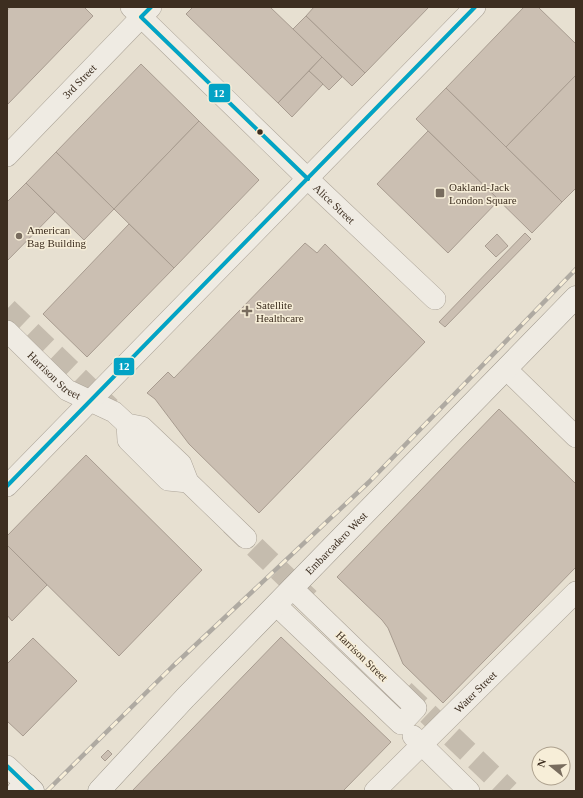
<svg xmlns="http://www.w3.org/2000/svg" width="583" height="798" font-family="'Times New Roman',serif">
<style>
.building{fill:#cbbfb2;stroke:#a89c90}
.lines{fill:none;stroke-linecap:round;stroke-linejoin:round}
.primary-tunnel{stroke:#c5bcae;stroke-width:22;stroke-dasharray:22 11;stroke-linecap:butt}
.street-casing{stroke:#ada599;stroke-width:22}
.secondary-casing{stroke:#9c958a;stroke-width:23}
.street{stroke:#efebe3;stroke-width:21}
.secondary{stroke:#efebe3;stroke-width:22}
.rail-casing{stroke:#afaaa2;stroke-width:4.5}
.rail{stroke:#f7eed8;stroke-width:3;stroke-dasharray:9;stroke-linecap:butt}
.bus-1-casing{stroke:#f7eed8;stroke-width:7}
.bus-1{stroke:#03a3c5;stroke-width:4}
.bus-dot{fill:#3d2e20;stroke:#f7eed8;stroke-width:1.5}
.poi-dot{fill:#786c5e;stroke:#f7eed8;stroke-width:1.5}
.labels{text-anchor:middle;stroke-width:3;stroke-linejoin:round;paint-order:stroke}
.street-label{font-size:11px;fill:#3d2e20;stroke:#f7eed8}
.poi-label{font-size:11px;fill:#3d2e20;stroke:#f7eed8;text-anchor:start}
.line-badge{stroke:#f7eed8;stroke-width:1.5}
.badge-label{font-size:11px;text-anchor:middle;font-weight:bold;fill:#fff}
</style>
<rect width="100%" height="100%" fill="#e7e0d1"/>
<g class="building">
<polygon points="10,7 84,7 93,16 7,105 7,11"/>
<polygon points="193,7 270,7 322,57 278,103 186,14"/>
<polygon points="314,7 429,7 365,73 306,16"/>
<polygon points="524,7 538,7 576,44 576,75 506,147 446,88"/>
<polygon points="306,16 365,73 352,86 293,29"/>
<polygon points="322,57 342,77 329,90 309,71"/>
<polygon points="141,64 199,121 114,209 56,152"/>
<polygon points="309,71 323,84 292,117 278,103"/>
<polygon points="576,75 576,188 562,202 506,147"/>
<polygon points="446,88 562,202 532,233 416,119"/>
<polygon points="199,121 259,180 174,268 114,209"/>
<polygon points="428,131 499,200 448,253 377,184"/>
<polygon points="56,152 114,209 84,240 26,183"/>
<polygon points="26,183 55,212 7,261 7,202"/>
<polygon points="129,224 174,268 87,357 43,314"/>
<polygon points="525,233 531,239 445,327 439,322"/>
<polygon points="497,234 508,246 496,257 485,246"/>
<polygon points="305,243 317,253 325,244 425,342 259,513 189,444 155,399 147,393 168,372 174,378"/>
<polygon points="499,409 576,484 576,567 443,703 403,664 388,628 382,620 337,577"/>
<polygon points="86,455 202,570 119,656 7,545 7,536"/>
<polygon points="7,545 47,585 12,621 7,615"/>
<polygon points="281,637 391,742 343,791 132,791"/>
<polygon points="33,638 77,681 23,736 7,721 7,664"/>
<polygon points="108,750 112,754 105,761 101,757"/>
</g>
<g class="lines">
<g class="primary-tunnel">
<polyline points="7,309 110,408"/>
<polyline points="231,524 309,599"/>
<polyline points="404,691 509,791"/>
</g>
<g class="street-casing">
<g id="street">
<path id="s1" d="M131,7L308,179L435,299"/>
<path id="s2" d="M7,156L151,7"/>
<path id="s3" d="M7,331L67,390L114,412L127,424L142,427L181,464L188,482L246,538"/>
<polyline points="506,369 576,437"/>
<polyline points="127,424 128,440 168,480 188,482"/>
<polyline points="7,486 475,7"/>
<polyline points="276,605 401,724 416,708 292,588"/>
<polyline points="413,736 469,791"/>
<polyline points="7,766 26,784"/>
<path id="s4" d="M375,791L576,592"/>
</g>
</g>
<g class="secondary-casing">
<g id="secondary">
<polyline points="18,791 26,784 33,791"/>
<path id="s5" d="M99,791L185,698L576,297"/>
</g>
</g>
<use href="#street" class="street"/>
<use href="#secondary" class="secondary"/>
<g class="rail-casing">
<polyline id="rail" points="47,791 172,667 369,482 576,269"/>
</g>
<use href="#rail" class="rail"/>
<g class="bus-1-casing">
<g id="bus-1">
<polyline points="151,7 141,17 308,179"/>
<polyline points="7,486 475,7"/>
<polyline points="7,766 33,791"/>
</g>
</g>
<use href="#bus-1" class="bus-1"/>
</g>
<circle class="bus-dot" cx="260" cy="132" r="3.5"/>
<g class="poi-dot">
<rect x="435" y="188" width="10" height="10" rx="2"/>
<circle cx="19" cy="236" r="4"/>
<path d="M245 305h4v4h4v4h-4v4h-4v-4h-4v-4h4z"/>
</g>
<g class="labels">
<g class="street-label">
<text dy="4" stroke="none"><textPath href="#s2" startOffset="104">3rd Street</textPath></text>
<text dy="4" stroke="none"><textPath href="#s1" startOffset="283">Alice Street</textPath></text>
<text dy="4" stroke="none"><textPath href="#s3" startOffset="65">Harrison Street</textPath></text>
<text dy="4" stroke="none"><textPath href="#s5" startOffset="343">Embarcadero West</textPath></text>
<text transform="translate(362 656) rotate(44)" y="4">Harrison Street</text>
<text dy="4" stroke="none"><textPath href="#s4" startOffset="141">Water Street</textPath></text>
</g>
<g class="poi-label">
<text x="449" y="191">Oakland-Jack<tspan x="449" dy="13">London Square</tspan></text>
<text x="27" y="234">American<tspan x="27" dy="13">Bag Building</tspan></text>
<text x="256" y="309">Satellite<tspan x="256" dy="13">Healthcare</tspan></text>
</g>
</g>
<g class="line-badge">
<rect x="208" y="83" width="23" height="20" rx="4" fill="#03a3c5"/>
<rect x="113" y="357" width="22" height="19" rx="4" fill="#03a3c5"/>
</g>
<g class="badge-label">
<text x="219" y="97">12</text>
<text x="124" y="370">12</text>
</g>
<rect width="583" height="798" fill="none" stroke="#3d2e20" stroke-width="16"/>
<g transform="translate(551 766) rotate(288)"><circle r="19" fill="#f7eed8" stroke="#ada18e"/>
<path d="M0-3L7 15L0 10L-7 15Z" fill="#786c5e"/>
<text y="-6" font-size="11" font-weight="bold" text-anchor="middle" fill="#3d2e20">N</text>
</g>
</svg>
